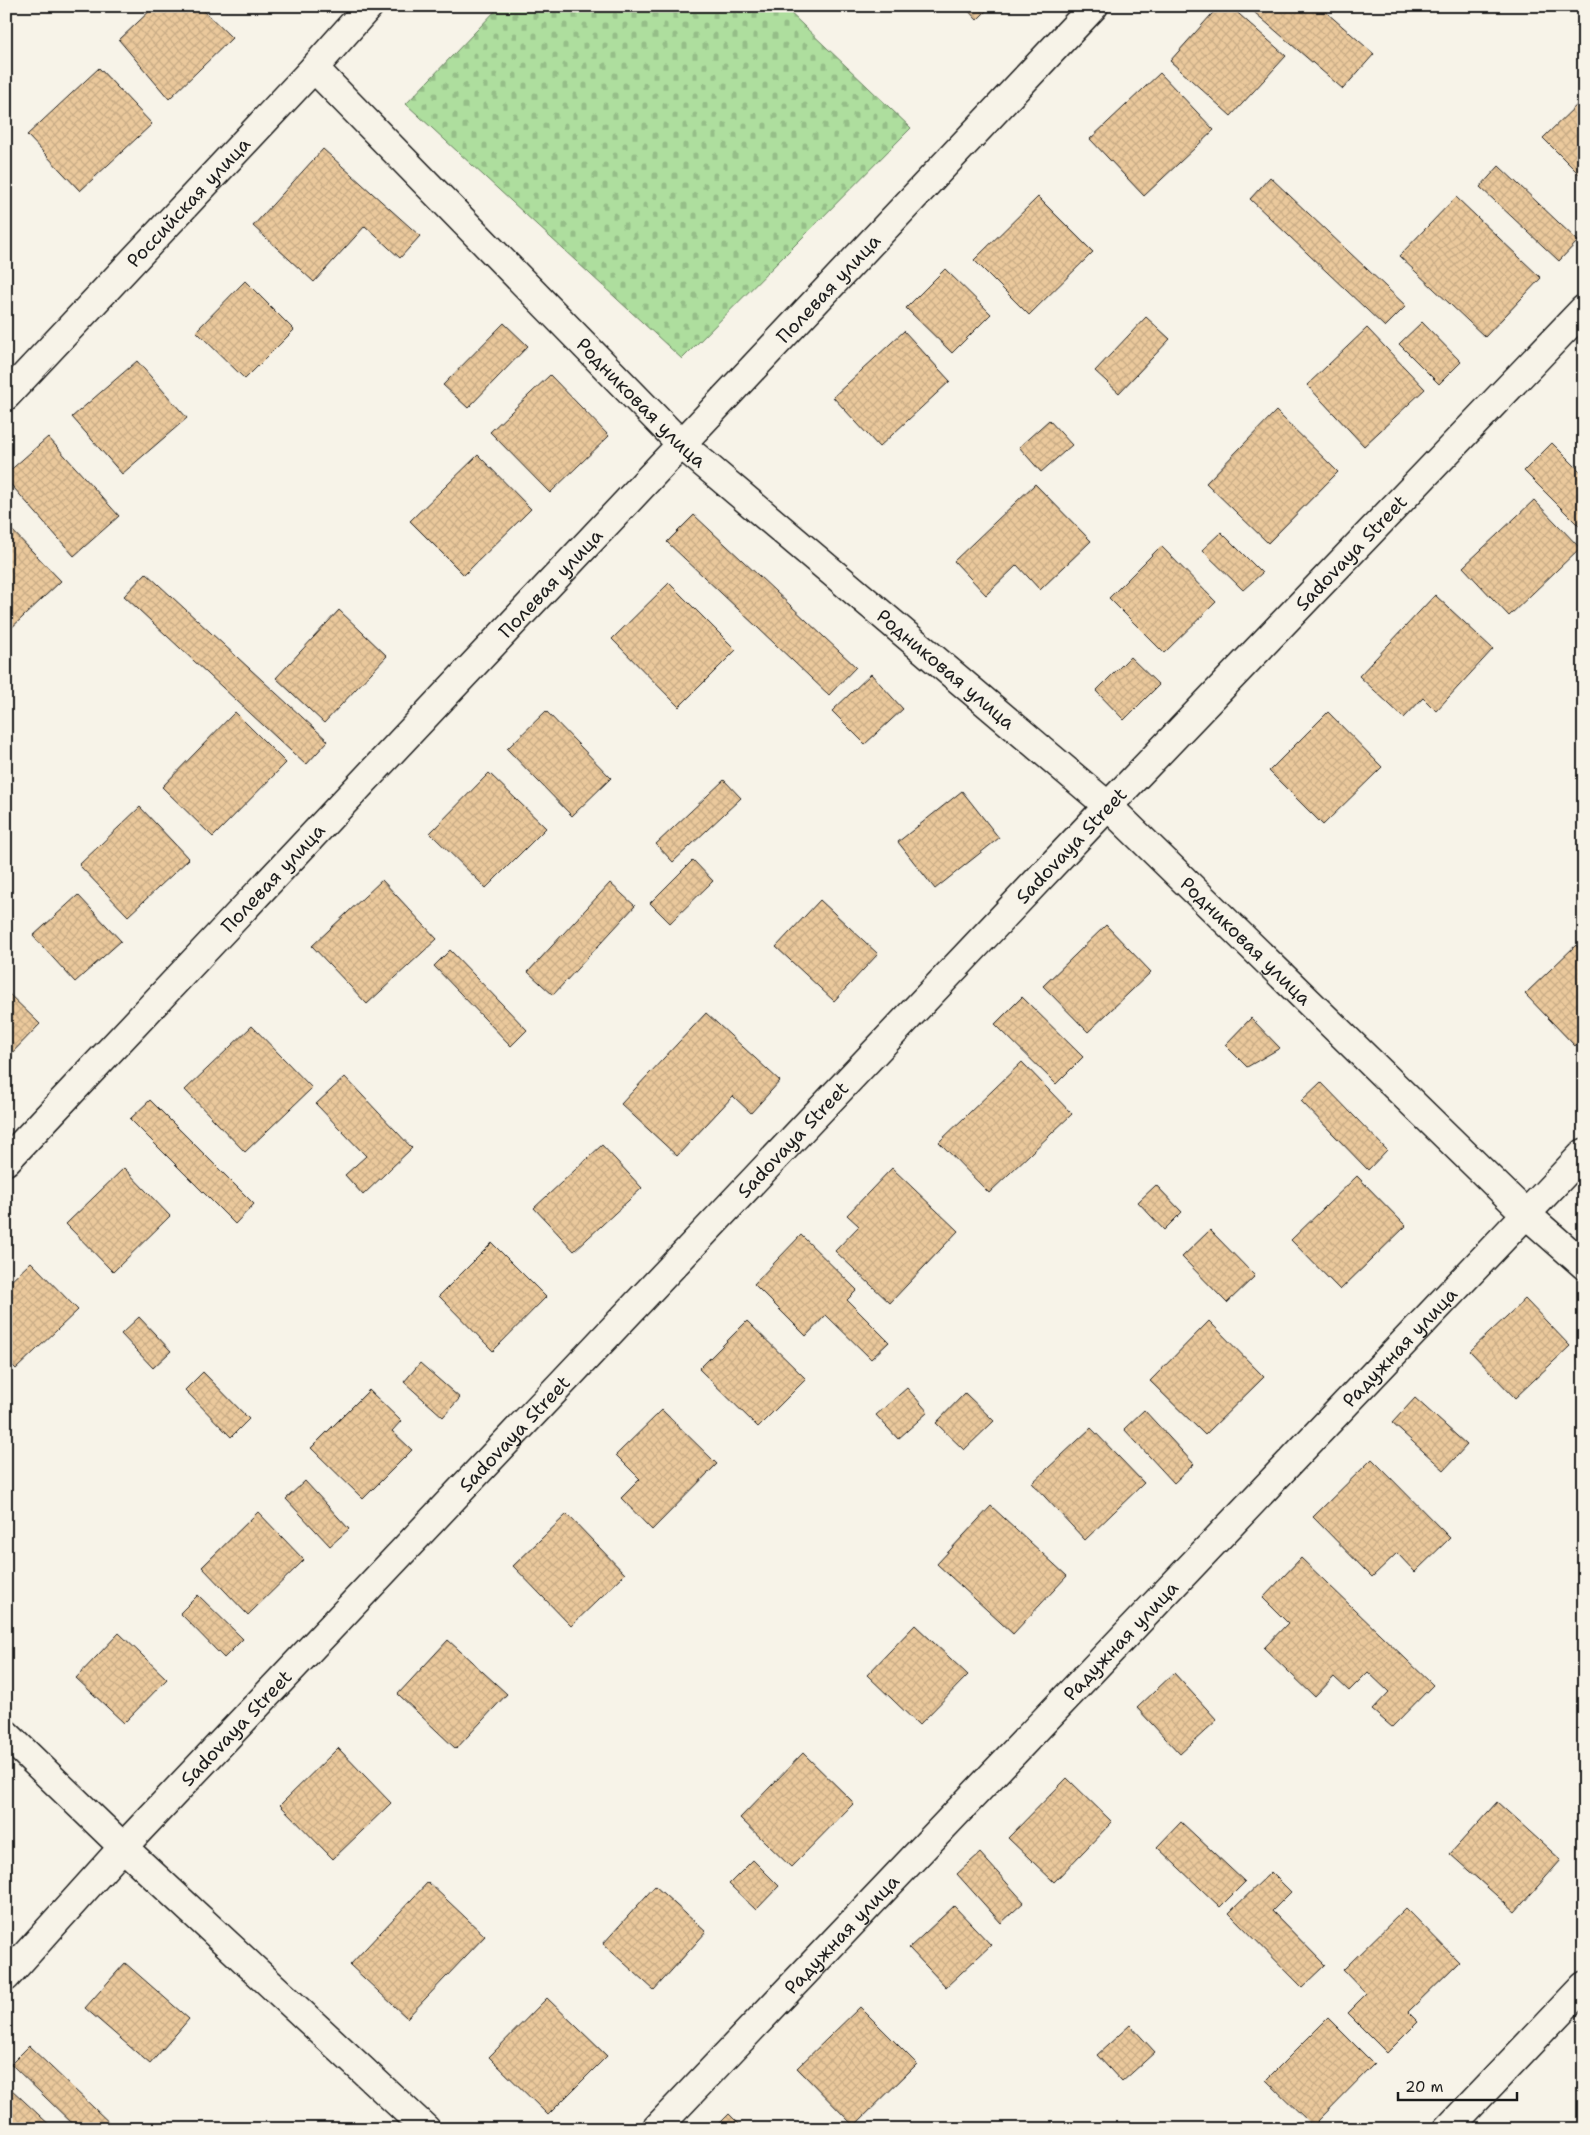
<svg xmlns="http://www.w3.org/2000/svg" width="1590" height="2135" font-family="'Shantell Sans',sans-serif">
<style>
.cemetery{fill:url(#cemetery-stones);stroke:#657d5d}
.building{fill:url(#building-cross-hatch);stroke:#1c1c1c}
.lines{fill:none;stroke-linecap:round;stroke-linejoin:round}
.street-casing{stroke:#1c1c1c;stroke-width:31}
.secondary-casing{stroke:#1c1c1c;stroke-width:31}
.street{stroke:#f7f3e8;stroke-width:28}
.secondary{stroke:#f7f3e8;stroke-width:28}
.labels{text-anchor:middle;stroke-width:4;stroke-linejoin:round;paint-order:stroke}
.street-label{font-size:19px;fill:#1c1c1c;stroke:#f7f3e8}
</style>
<defs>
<pattern id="cemetery-stones" width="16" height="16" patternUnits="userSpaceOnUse" patternTransform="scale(1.25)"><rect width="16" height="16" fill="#aede9e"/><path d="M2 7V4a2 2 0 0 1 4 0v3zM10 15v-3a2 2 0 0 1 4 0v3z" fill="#95be88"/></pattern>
<pattern id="building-cross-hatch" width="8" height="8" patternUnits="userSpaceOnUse" patternTransform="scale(1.25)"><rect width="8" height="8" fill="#ebc99c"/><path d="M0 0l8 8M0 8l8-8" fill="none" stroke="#c9ac86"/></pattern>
</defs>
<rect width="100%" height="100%" fill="#f7f3e8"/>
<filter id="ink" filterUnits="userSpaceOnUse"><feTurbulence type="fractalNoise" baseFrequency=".02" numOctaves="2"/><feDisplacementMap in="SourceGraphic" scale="10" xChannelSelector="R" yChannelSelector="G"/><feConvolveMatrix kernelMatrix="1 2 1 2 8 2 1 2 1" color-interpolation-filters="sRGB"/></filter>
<g filter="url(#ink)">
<polygon class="cemetery" points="500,6 783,6 911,128 682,359 406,104"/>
<g class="building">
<polygon points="155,6 199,6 232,38 169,99 119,40"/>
<polygon points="964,6 991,6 977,20"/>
<polygon points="1219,6 1230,6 1286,56 1231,116 1170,61"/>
<polygon points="1247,6 1319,6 1374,54 1343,89"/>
<polygon points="99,68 152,124 80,191 27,135"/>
<polygon points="1160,73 1214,130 1144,196 1090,139"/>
<polygon points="1584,98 1584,179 1543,138"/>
<polygon points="323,149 420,236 400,258 365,226 314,282 253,226"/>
<polygon points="1499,166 1578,241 1559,261 1480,187"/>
<polygon points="1270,177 1406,306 1385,327 1250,199"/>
<polygon points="1038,197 1093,252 1029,315 974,260"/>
<polygon points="1456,197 1541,278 1485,337 1399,256"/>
<polygon points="945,269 991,314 952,353 906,308"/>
<polygon points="245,281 294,330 245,379 196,331"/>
<polygon points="1146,317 1170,339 1119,393 1095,371"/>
<polygon points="1422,322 1461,362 1439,384 1399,344"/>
<polygon points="504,323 528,346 468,408 443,385"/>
<polygon points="1367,328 1425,389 1364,446 1307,385"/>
<polygon points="904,331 950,381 879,447 833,397"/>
<polygon points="137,361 187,418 122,474 72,417"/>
<polygon points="550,375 609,436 550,493 490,432"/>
<polygon points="1276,411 1338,472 1268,543 1206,483"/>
<polygon points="1049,420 1072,445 1041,472 1019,447"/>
<polygon points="1584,433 1584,444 1578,439"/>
<polygon points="48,437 119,516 74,556 6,479 6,474"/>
<polygon points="1552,443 1584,475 1584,531 1524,471"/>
<polygon points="478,455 531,509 464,575 410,521"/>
<polygon points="1035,484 1091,541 1040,590 1017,565 986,595 954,561"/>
<polygon points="1534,500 1580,548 1509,616 1463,567"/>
<polygon points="694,515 856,667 829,695 667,542"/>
<polygon points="6,524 61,581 6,633"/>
<polygon points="1221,532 1262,573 1243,590 1202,550"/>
<polygon points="1161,546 1216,602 1164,653 1109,598"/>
<polygon points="146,573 328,741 306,765 124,596"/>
<polygon points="669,583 736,650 679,707 612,639"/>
<polygon points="1435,595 1493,649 1436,711 1423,698 1404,718 1359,676"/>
<polygon points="339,610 387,656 324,723 276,678"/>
<polygon points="1130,657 1159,685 1124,720 1096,691"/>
<polygon points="871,674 903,709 865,744 832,711"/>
<polygon points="546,711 611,778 572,816 507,749"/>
<polygon points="235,712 286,763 213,837 162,787"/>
<polygon points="1328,712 1382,767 1323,825 1269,771"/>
<polygon points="489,773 546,828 486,888 430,833"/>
<polygon points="724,780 741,798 673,862 656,844"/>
<polygon points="962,791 999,838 935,889 898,842"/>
<polygon points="140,807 189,859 128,916 79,865"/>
<polygon points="693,860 713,881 670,923 650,903"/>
<polygon points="382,880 437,939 367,1004 312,946"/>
<polygon points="610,883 635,906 553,995 528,972"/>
<polygon points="78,895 121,941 75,982 33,936"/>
<polygon points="820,900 878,954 834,1001 776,947"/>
<polygon points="1106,925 1151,972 1088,1032 1043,986"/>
<polygon points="1576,945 1584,954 1584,1037 1575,1046 1525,994"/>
<polygon points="450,950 527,1030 511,1046 434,966"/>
<polygon points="6,991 40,1024 6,1059"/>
<polygon points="1022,997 1083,1057 1056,1084 995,1024"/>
<polygon points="706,1013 780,1081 751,1113 733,1096 677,1156 621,1104"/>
<polygon points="1251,1018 1280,1048 1247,1067 1225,1045"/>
<polygon points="252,1026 312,1088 245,1152 185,1090"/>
<polygon points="1022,1062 1072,1114 989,1193 939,1142"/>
<polygon points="345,1077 412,1148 363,1195 345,1175 366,1156 316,1104"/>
<polygon points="1321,1082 1387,1150 1368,1170 1301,1101"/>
<polygon points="150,1100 254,1204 235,1224 130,1119"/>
<polygon points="602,1145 642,1188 574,1251 534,1208"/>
<polygon points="124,1168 170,1216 113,1272 66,1224"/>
<polygon points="892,1168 958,1231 890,1303 835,1251 859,1226 847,1215"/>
<polygon points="1357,1176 1406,1226 1340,1290 1291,1240"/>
<polygon points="1156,1185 1182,1212 1164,1230 1138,1202"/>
<polygon points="1210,1230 1255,1276 1227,1303 1182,1257"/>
<polygon points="801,1235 857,1290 847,1300 889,1342 871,1359 826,1315 806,1336 754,1284"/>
<polygon points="492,1243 546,1297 493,1351 439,1296"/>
<polygon points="31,1262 78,1310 16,1369 6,1359 6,1286"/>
<polygon points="1525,1299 1570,1346 1515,1398 1470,1351"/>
<polygon points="139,1317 171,1351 153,1368 121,1334"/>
<polygon points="747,1321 806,1379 758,1427 699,1369"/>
<polygon points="1209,1321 1264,1377 1205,1435 1150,1381"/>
<polygon points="420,1363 460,1398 443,1417 404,1382"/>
<polygon points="203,1372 249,1419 231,1437 185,1390"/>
<polygon points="907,1388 928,1412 898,1439 876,1415"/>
<polygon points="369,1390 401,1421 392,1431 412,1450 363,1499 311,1448"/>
<polygon points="965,1393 994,1421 964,1450 936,1423"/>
<polygon points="1415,1398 1467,1445 1444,1470 1392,1423"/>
<polygon points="662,1410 717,1464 652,1530 621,1498 640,1479 616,1455"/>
<polygon points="1144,1410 1194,1464 1174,1483 1124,1429"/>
<polygon points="1091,1428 1144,1483 1085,1540 1032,1483"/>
<polygon points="1372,1459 1450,1538 1415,1572 1397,1553 1372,1577 1313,1517"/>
<polygon points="305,1481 349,1529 330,1546 286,1499"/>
<polygon points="991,1506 1067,1576 1013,1634 937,1564"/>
<polygon points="258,1512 304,1560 248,1615 202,1567"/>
<polygon points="567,1514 625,1574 571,1626 513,1566"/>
<polygon points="1301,1558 1433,1685 1392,1727 1372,1710 1389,1692 1368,1672 1349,1691 1334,1677 1315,1697 1264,1648 1288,1623 1263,1598"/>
<polygon points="198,1595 243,1639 224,1658 180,1613"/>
<polygon points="915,1625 968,1675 919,1725 867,1675"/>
<polygon points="119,1633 167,1679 124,1723 76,1678"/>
<polygon points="448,1640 507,1694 456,1749 398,1694"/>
<polygon points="1174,1673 1217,1720 1180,1754 1137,1708"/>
<polygon points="338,1748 391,1803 333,1859 280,1805"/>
<polygon points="803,1753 854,1803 791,1867 740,1818"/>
<polygon points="1067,1778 1112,1822 1054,1882 1008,1838"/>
<polygon points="1497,1802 1561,1860 1515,1912 1450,1854"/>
<polygon points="1181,1822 1245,1882 1220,1907 1157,1847"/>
<polygon points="980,1853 1024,1902 1001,1923 957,1874"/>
<polygon points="753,1860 779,1886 756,1910 729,1884"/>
<polygon points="1271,1872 1291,1892 1272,1911 1325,1965 1302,1987 1229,1913"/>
<polygon points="428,1882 485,1936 407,2018 350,1965"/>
<polygon points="655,1886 706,1932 654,1990 603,1944"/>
<polygon points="954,1906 991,1945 946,1987 909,1948"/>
<polygon points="1406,1908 1459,1962 1408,2012 1418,2022 1387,2053 1347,2013 1366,1994 1343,1970"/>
<polygon points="125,1963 189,2019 150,2064 85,2008"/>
<polygon points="547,1998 607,2056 548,2115 489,2057"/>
<polygon points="860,2007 917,2064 854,2126 797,2068"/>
<polygon points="1328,2018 1374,2064 1313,2126 1266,2080"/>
<polygon points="1130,2025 1155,2052 1122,2082 1097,2055"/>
<polygon points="29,2046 116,2129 78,2129 11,2064"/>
<polygon points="10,2088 54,2129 6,2129 6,2092"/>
<polygon points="729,2114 744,2129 714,2129"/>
</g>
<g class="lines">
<g class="street-casing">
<g id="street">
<path id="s1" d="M6,396L314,68"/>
<path id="s2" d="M6,1161L1094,6"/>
<polyline points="6,1734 123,1847 426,2129"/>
<path id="s3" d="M6,1977L123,1847L1108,806L1584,309"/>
<path id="s4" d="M656,2129L1584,1153"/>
<polyline points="1448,2129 1584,1986"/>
</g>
</g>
<g class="secondary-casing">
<g id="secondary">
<path id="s5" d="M369,6L314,68L682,445L1108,806L1526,1214L1584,1265"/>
</g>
</g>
<use href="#street" class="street"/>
<use href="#secondary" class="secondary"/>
</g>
</g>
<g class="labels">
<g class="street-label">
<text dy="7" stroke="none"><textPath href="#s1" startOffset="266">Российская улица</textPath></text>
<text dy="7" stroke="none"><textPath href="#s2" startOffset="1199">Полевая улица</textPath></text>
<text dy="7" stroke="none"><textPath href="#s5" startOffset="551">Родниковая улица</textPath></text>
<text dy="7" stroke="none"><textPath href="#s3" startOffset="1959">Sadovaya Street</textPath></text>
<text dy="7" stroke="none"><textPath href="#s2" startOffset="794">Полевая улица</textPath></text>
<text dy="7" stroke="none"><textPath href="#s5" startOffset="956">Родниковая улица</textPath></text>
<text dy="7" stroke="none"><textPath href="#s3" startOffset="1554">Sadovaya Street</textPath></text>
<text dy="7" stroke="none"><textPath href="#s2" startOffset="389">Полевая улица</textPath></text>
<text dy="7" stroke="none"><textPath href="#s5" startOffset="1361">Родниковая улица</textPath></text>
<text dy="7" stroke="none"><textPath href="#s3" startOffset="1149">Sadovaya Street</textPath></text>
<text dy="7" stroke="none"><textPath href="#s4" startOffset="1079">Радужная улица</textPath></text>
<text dy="7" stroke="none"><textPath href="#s3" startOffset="744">Sadovaya Street</textPath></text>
<text dy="7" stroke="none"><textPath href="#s4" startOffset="674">Радужная улица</textPath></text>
<text dy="7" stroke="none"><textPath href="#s3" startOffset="339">Sadovaya Street</textPath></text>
<text dy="7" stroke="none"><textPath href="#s4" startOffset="269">Радужная улица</textPath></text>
</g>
</g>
<rect width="1590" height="2135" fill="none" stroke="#f7f3e8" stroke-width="25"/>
<rect x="12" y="12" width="1565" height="2110" fill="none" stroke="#1c1c1c" stroke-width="2" filter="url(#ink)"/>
<path d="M1398 2092v8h119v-8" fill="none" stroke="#1c1c1c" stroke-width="2.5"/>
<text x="1405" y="2092" font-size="15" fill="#1c1c1c" stroke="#f7f3e8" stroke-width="4" paint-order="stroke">20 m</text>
</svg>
